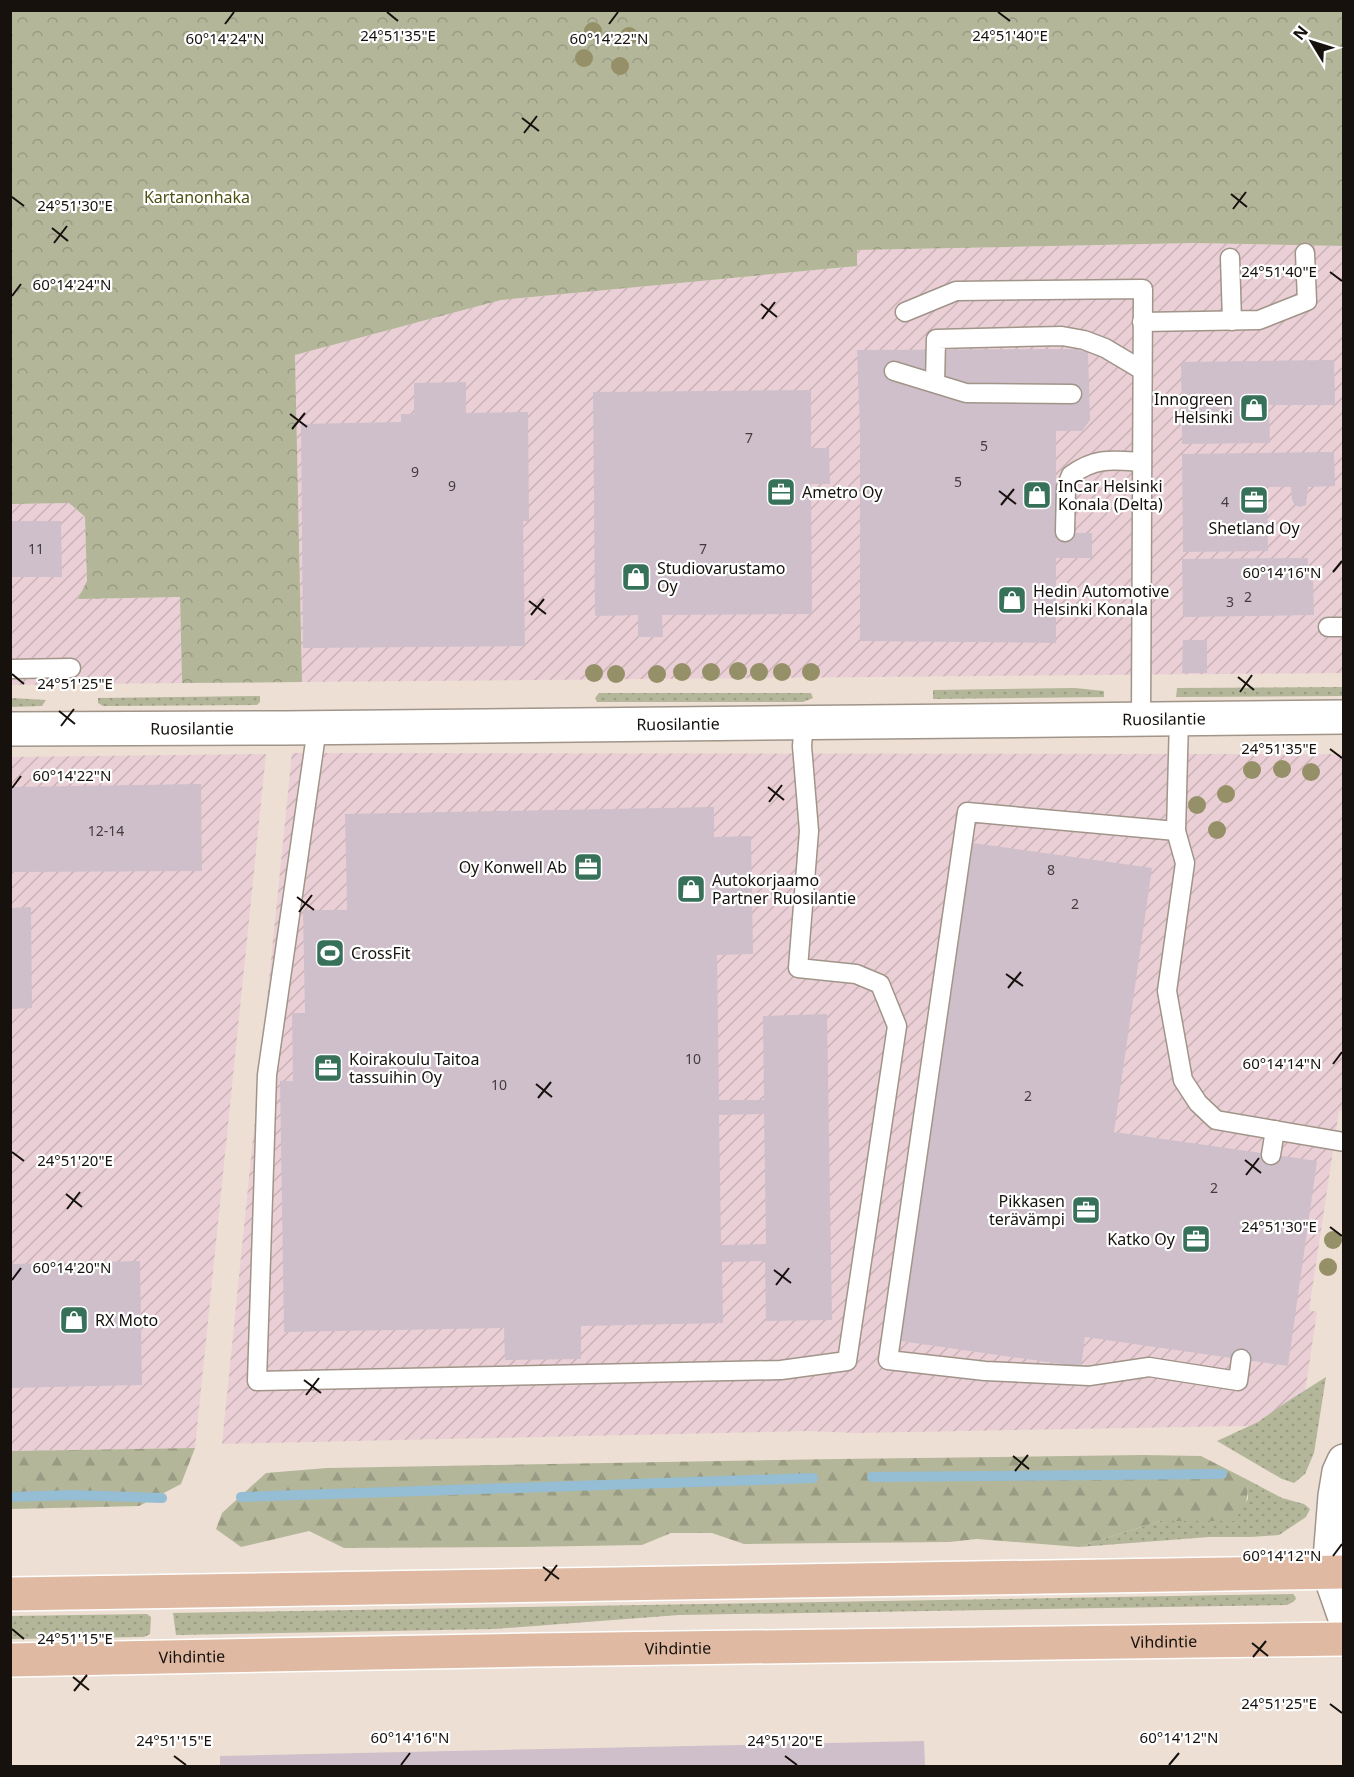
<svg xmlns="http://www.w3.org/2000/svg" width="1354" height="1777" font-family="'Noto Sans',sans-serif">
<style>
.industrial{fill:url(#industrial-furrows)}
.grass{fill:url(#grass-dots)}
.forest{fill:url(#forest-firs)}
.park{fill:url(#park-crowns)}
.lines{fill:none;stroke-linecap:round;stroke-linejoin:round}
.stream{stroke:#95bdd4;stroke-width:10}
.building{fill:#cebfca;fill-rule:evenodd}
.service-casing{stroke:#a19489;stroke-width:21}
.minor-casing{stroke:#a19489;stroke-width:36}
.tertiary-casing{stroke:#a19489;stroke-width:36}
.primary-casing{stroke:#fff;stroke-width:36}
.service{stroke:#fff;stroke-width:18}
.minor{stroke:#fff;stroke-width:33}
.tertiary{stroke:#fff;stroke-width:33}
.primary{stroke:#dfb9a2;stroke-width:33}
.tree{fill:#969068}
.ticks{fill:none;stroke:#16110d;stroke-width:2}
.labels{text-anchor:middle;stroke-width:4.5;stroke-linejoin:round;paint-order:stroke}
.number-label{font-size:14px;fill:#443c3c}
.park-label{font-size:16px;fill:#4e5010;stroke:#fff}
.poi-label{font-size:16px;fill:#16110d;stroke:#fff;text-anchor:start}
.street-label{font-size:16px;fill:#16110d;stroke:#fff}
.ticks-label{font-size:15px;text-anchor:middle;fill:#16110d;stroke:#fff;stroke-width:4.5;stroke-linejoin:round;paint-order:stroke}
</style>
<defs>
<pattern id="industrial-furrows" width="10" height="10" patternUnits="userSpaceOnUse" patternTransform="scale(1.5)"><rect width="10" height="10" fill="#ead0d6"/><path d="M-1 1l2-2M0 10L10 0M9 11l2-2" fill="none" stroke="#c8b2b6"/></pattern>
<pattern id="grass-dots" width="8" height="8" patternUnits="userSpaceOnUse" patternTransform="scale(1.5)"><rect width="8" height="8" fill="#b3b699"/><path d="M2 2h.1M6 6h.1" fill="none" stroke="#999b83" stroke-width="1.8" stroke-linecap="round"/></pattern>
<pattern id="forest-firs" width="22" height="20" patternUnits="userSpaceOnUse" patternTransform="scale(1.5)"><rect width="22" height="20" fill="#b3b699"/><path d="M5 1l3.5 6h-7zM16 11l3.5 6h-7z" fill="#999b83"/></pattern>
<pattern id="park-crowns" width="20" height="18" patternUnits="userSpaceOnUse" patternTransform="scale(1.5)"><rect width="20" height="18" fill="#b3b699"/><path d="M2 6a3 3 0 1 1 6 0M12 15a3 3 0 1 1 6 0" fill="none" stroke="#999b83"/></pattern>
</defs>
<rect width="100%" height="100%" fill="#eddfd3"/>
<g class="industrial">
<polygon points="1193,243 1343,246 1343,673 302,682 295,355 501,300 857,266 857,250"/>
<polygon points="69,503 85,518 87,582 79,599 180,597 182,683 11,685 10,504"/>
<polygon points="292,753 1343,754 1343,1111 1339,1111 1309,1310 1317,1312 1300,1425 856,1433 808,1431 222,1444"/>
<polygon points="266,754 195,1448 11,1451 10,757"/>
</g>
<g class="grass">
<polygon points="1343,687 1343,696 1176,697 1177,688"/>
<polygon points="1075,688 1104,691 1104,697 933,699 933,690"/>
<polygon points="599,693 811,693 813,698 803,702 597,702 595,698"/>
<polygon points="260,696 260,702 257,705 103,706 98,703 98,698"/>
<polygon points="11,698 46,700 42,706 11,707"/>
<polygon points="1326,1377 1314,1453 1305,1474 1294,1483 1282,1479 1217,1441 1258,1422 1285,1403"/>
<polygon points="1248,1480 1282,1498 1304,1504 1310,1509 1306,1517 1279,1535 1251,1537 1209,1537 1079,1547 1160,1521 1233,1521 1248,1499"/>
<polygon points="1293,1594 1295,1596 1296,1599 1293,1602 1287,1605 679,1615 494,1629 176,1635 173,1613"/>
<polygon points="147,1614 151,1617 150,1634 144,1637 11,1639 11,1616"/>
</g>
<g class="forest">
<polygon points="195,1448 181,1484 139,1506 11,1509 11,1451"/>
<path d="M1143,1455L1201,1456L1248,1480C1248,1501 1247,1506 1233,1521H1160L1079,1547L977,1539L949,1542L744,1544L712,1533H671L642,1545L519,1547L344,1548L309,1531L241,1547L216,1529L222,1513L266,1473L327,1468L839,1459Z"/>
</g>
<polygon class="park" points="10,11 1343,11 1343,246 1193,243 857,250 857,266 501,300 295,355 302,682 182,683 180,597 78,599 87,581 85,517 69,503 11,504"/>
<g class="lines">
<g class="stream">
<polyline points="872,1477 1222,1474"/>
<polyline points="10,1497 73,1495 162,1498"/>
<polyline points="241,1497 813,1478"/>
</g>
</g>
<g class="building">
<polygon points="1071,349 1088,352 1090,420 1082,431 1056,431 1056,533 1092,533 1092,558 1056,558 1056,643 860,641 860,430 857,350"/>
<polygon points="1334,360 1335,405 1269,405 1270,443 1182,444 1181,362"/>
<polygon points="466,382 466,413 528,412 529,521 523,521 525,646 303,648 301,424 401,422 401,414 414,414 414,383"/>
<polygon points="811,390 811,448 829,448 830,484 811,484 812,614 662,615 663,637 638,637 638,615 595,616 593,392"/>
<polygon points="1334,452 1335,486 1308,487 1306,505 1300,507 1295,505 1292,500 1291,487 1267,487 1268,551 1183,552 1182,454"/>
<polygon points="10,521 61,521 62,577 10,577"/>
<polygon points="1308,558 1308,578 1313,578 1314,615 1183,617 1182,559"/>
<polygon points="1183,640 1207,640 1207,673 1182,673"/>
<polygon points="201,784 202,871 10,872 10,787"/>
<path d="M714,807V837L751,836L753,954L717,955L719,1100H764L763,1016L827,1014L832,1320L766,1321L765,1261L722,1262L723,1323L581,1326V1359L505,1360L504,1328L284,1332L280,1081H293L292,1013H305L303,910H347L345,814ZM764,1114L766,1244L721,1245L719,1115Z"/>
<polygon points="973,843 1152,868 1114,1132 1317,1161 1288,1366 1085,1337 1081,1367 901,1341"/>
<polygon points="31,907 32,1008 10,1009 10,908"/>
<polygon points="140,1261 142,1385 10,1388 10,1264"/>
<polygon points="924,1741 925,1766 220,1766 220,1756"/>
</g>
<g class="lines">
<g class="service-casing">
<g id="service">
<polyline points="1230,258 1232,321"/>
<polyline points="905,312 956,291 1143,289 1141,719"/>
<polyline points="1142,322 1259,320 1307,301 1305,253"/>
<polyline points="894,371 966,393 1072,394"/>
<polyline points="935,383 936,339 1062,336 1084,340 1105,348 1142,370"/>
<path d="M1065,532L1066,488L1071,475C1096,457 1112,460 1142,462"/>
<polyline points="1328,627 1344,627"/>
<polyline points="10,669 71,668"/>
<polyline points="1179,719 1176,831 1185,863 1167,991 1183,1080 1198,1103 1216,1120 1344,1142"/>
<polyline points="317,728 267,1075 257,1381 781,1370 847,1361 897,1026 880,984 856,974 798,968 809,831 802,746 804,722"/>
<polyline points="1176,831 967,812 888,1360 985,1371 1089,1376 1149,1367 1238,1381 1241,1359"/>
<polyline points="1271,1155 1275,1130"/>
</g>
</g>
<g class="minor-casing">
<g id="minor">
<path id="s1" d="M10,729L285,728L1344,717"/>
</g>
</g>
<g class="tertiary-casing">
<polyline id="tertiary" points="1344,1461 1339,1472 1335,1496 1329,1572 1344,1615"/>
</g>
<g class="primary-casing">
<g id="primary">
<polyline points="10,1594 1344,1572"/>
<path id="s2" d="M10,1660L533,1650L1344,1639"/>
</g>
</g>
<use href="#service" class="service"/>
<use href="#minor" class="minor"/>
<use href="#tertiary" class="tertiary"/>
<use href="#primary" class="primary"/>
</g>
<g class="tree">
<circle cx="593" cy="31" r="9"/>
<circle cx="629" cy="36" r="9"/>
<circle cx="584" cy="58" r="9"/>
<circle cx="620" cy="66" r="9"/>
<circle cx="738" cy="671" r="9"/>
<circle cx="682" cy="672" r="9"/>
<circle cx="711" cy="672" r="9"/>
<circle cx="759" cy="672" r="9"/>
<circle cx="782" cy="672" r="9"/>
<circle cx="811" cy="672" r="9"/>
<circle cx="594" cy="673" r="9"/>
<circle cx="616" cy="674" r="9"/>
<circle cx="657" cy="674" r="9"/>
<circle cx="1282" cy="769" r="9"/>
<circle cx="1252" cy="770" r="9"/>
<circle cx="1311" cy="772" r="9"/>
<circle cx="1226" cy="794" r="9"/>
<circle cx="1197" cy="805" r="9"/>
<circle cx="1217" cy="830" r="9"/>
<circle cx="1333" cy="1240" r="9"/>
<circle cx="1328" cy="1267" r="9"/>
</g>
<path class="ticks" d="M387,12L398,21M998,12L1010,21M225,24L234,12M609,24L618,12M522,118L539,131M524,133L537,116M1231,194L1247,207M12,197L24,206M1233,209L1246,192M52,228L68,241M54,243L67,226M1330,272L1342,281M12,296L21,284M761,304L777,317M762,319L775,302M290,414L307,427M292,429L305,413M999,491L1016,504M1001,505L1014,489M1333,572L1342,561M529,601L546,614M531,615L544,599M12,674L24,684M1238,677L1254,690M1240,692L1252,675M59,711L75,724M61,726L74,709M1330,749L1342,758M768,787L784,800M12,788L21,776M769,802L782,785M297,897L314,910M299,912L312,895M1006,974L1023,986M1008,988L1021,972M1333,1064L1342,1052M536,1084L552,1097M538,1098L551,1082M12,1152L24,1161M1245,1160L1261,1173M1246,1175L1259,1158M66,1194L82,1207M67,1209L80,1192M1330,1227L1342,1236M774,1270L791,1283M12,1280L21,1268M776,1285L789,1268M304,1380L321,1393M306,1395L319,1378M1013,1456L1029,1469M1015,1471L1028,1455M1333,1556L1342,1544M543,1567L559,1579M545,1581L557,1565M12,1629L24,1639M1252,1643L1268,1656M1253,1657L1266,1641M73,1677L89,1690M74,1691L87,1675M1330,1704L1342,1713M174,1756L186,1765M785,1756L797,1765M401,1765L410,1753M1169,1765L1179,1753"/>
<defs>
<g id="shop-square" transform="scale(1.5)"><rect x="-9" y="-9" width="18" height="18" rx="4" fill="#37715a" stroke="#fff"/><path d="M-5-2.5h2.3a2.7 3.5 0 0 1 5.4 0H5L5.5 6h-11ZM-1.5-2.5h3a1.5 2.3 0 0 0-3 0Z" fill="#fff"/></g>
<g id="office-square" transform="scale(1.5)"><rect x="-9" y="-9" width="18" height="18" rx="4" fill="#37715a" stroke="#fff"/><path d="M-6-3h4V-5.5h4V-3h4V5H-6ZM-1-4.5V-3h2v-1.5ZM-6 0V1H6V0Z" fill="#fff"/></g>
<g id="stadium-square" transform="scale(1.5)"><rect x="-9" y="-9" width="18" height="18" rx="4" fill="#37715a" stroke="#fff"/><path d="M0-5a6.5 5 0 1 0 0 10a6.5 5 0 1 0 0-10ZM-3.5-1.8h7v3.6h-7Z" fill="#fff"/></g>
</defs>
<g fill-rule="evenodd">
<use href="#shop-square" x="1254" y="408"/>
<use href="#office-square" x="781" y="492"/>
<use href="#shop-square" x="1037" y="495"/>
<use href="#office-square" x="1254" y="500"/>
<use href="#shop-square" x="636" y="577"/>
<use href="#shop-square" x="1012" y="600"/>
<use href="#office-square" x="588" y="867"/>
<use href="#shop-square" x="691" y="889"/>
<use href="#stadium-square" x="330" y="953"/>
<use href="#office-square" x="328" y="1068"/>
<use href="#office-square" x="1086" y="1210"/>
<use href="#office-square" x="1196" y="1239"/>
<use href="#shop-square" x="74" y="1320"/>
</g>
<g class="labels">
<g class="number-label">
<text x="749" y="443">7</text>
<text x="984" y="451">5</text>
<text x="415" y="477">9</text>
<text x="958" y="487">5</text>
<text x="452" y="491">9</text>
<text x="1225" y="507">4</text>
<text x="36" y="554">11</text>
<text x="703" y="554">7</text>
<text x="1248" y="602">2</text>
<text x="1230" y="607">3</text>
<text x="106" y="836">12-14</text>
<text x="1051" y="875">8</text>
<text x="1075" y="909">2</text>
<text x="693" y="1064">10</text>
<text x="499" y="1090">10</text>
<text x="1028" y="1101">2</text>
<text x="1214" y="1193">2</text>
</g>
<g class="park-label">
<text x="197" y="203">Kartanonhaka</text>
</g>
<g class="poi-label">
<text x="1233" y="405" text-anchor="end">Innogreen<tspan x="1233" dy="18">Helsinki</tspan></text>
<text x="1058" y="492">InCar Helsinki<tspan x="1058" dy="18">Konala (Delta)</tspan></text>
<text x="802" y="498">Ametro Oy</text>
<text x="1254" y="534" text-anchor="middle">Shetland Oy</text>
<text x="657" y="574">Studiovarustamo<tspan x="657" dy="18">Oy</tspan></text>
<text x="1033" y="597">Hedin Automotive<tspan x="1033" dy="18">Helsinki Konala</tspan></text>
<text x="567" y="873" text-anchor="end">Oy Konwell Ab</text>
<text x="712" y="886">Autokorjaamo<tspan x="712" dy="18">Partner Ruosilantie</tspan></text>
<text x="351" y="959">CrossFit</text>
<text x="349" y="1065">Koirakoulu Taitoa<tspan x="349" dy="18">tassuihin Oy</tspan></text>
<text x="1065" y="1207" text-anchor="end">Pikkasen<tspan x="1065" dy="18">terävämpi</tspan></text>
<text x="1175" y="1245" text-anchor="end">Katko Oy</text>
<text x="95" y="1326">RX Moto</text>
</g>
<g class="street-label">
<text dy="6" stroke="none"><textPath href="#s1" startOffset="1154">Ruosilantie</textPath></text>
<text dy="6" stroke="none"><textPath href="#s1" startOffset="668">Ruosilantie</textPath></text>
<text dy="6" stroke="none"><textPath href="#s1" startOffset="182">Ruosilantie</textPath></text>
<text dy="6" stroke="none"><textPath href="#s2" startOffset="1154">Vihdintie</textPath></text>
<text dy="6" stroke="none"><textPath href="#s2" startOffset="668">Vihdintie</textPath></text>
<text dy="6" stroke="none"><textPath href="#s2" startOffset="182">Vihdintie</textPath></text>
</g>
</g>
<g class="ticks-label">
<text x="398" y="41">24°51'35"E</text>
<text x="1010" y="41">24°51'40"E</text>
<text x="225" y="44">60°14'24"N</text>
<text x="609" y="44">60°14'22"N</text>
<text x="75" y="211">24°51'30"E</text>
<text x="1279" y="277">24°51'40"E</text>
<text x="72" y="290">60°14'24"N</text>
<text x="1282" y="578">60°14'16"N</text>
<text x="75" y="689">24°51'25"E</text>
<text x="1279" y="754">24°51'35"E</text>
<text x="72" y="781">60°14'22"N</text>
<text x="1282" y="1069">60°14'14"N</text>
<text x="75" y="1166">24°51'20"E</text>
<text x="1279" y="1232">24°51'30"E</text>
<text x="72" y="1273">60°14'20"N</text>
<text x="1282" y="1561">60°14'12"N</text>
<text x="75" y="1644">24°51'15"E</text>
<text x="1279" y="1709">24°51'25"E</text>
<text x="410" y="1743">60°14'16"N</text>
<text x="1179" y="1743">60°14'12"N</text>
<text x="174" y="1746">24°51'15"E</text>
<text x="785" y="1746">24°51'20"E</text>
</g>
<rect width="1354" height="1777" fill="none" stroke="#16110d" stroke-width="24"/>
<g transform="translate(1312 42) rotate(308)" stroke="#ffffff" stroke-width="4.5" paint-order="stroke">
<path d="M0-4.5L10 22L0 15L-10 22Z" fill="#16110d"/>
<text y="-9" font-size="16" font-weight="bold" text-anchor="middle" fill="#16110d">N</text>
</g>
</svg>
